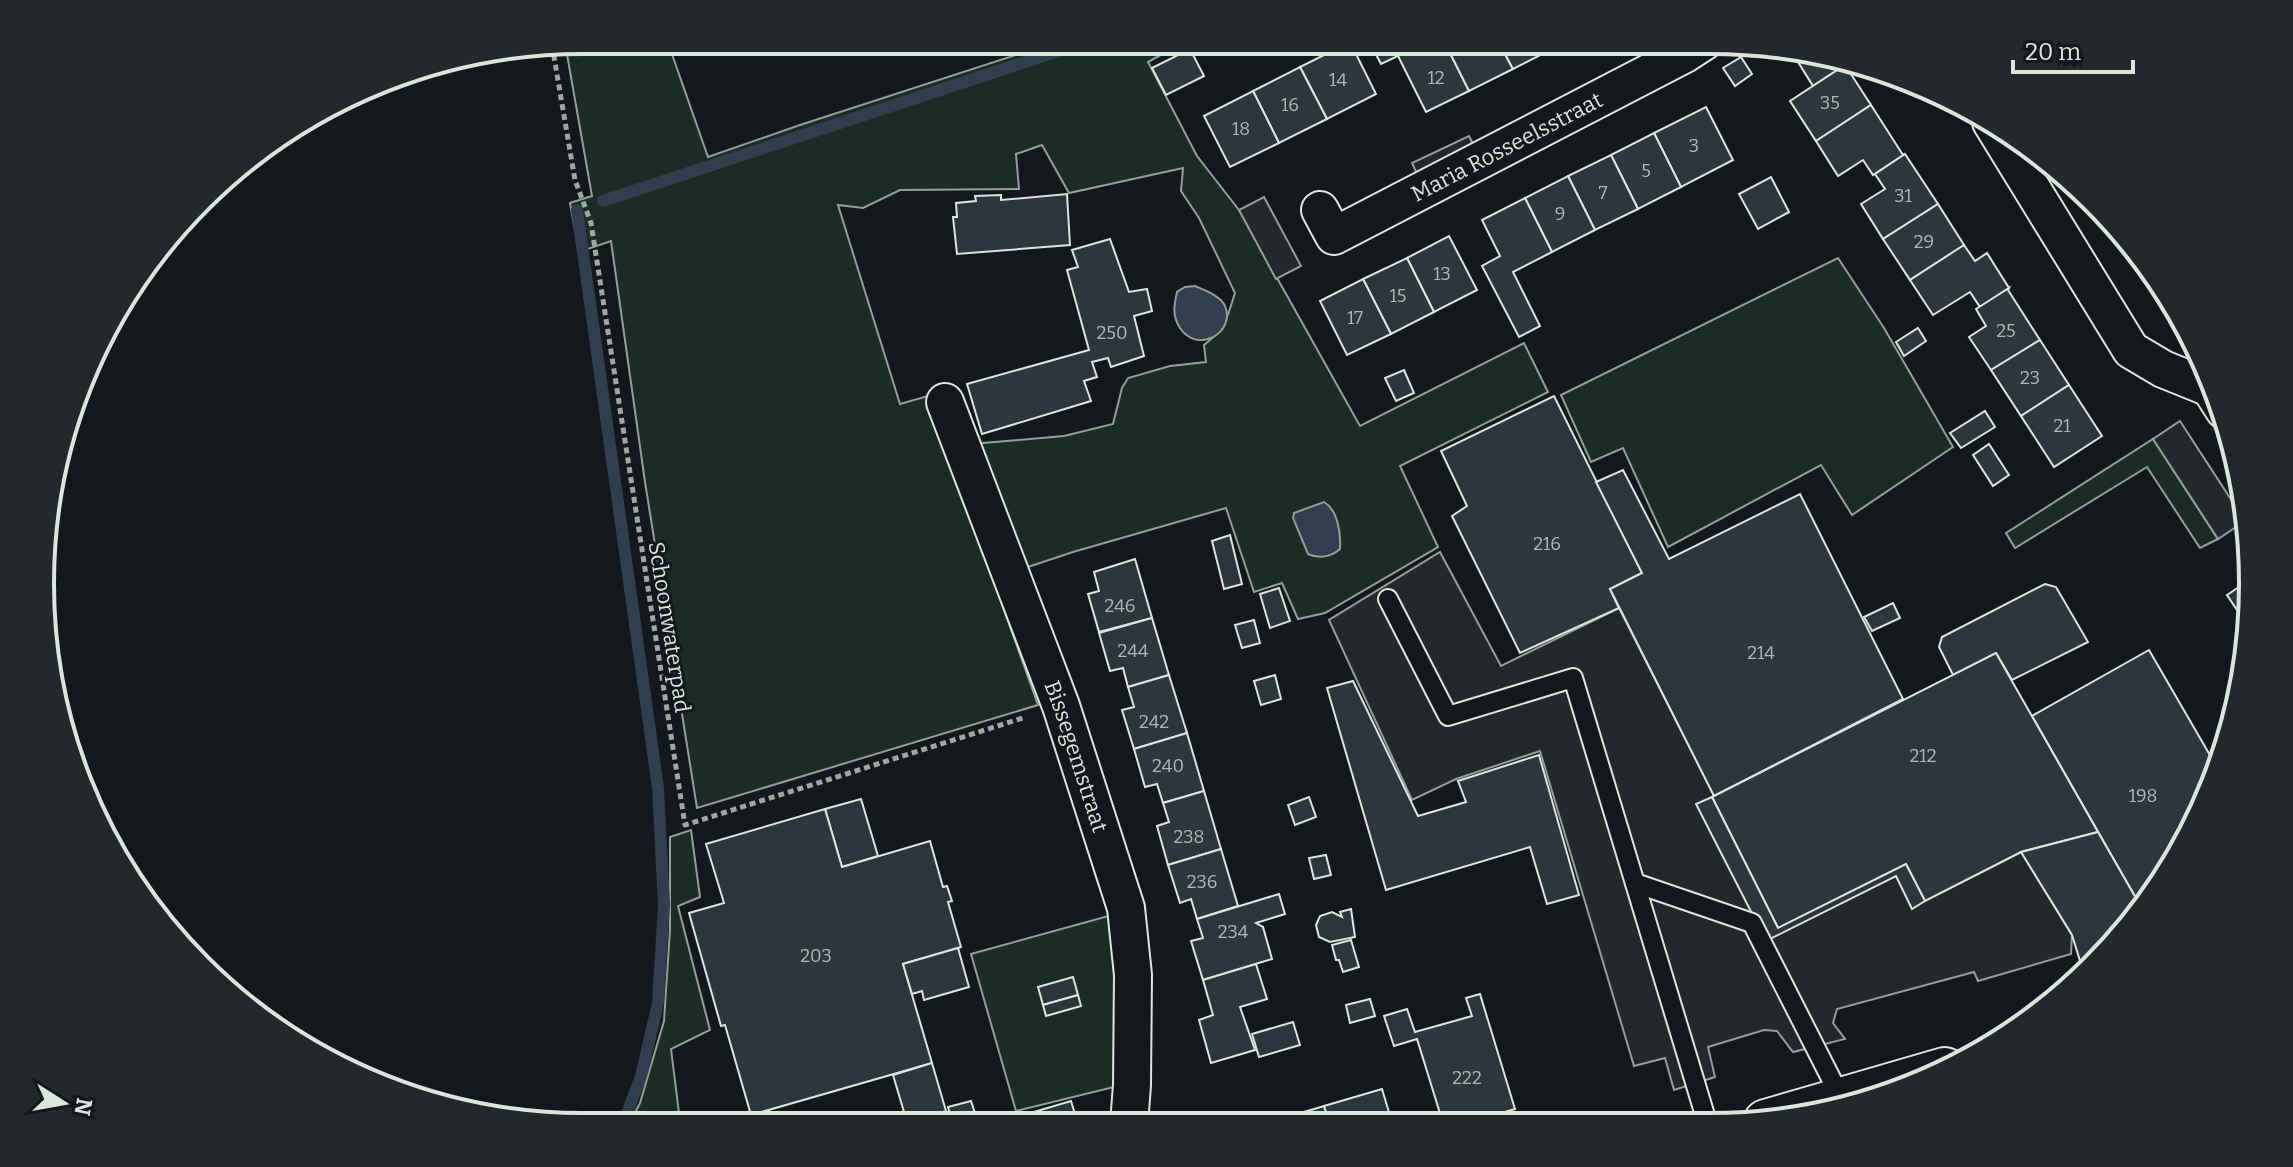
<svg xmlns="http://www.w3.org/2000/svg" width="2293" height="1167" font-family="Bitter,serif">
<style>
.green{fill:#1a2d24;stroke:#939e99;stroke-width:2}
.parking{fill:#24282b;stroke:#939e99;stroke-width:2}
.water{fill:#2f3f4d;stroke:#939e99;stroke-width:2}
.lines{fill:none;stroke-linecap:round;stroke-linejoin:round}
.stream{stroke:#2f3f4d;stroke-width:12}
.building{fill:#2c363c;stroke:#d8e6dc;stroke-width:2}
.service-casing{stroke:#d8e6dc;stroke-width:22}
.minor-casing{stroke:#d8e6dc;stroke-width:40}
.tertiary-casing{stroke:#d8e6dc;stroke-width:48}
.path{stroke:#9da8a2;stroke-width:5;stroke-dasharray:6 4;stroke-linecap:butt}
.service{stroke:#14181c;stroke-width:18}
.minor{stroke:#14181c;stroke-width:36}
.tertiary{stroke:#14181c;stroke-width:44}
.labels{text-anchor:middle;stroke-width:6;stroke-linejoin:round;paint-order:stroke}
.number-label{font-size:18px;fill:#adbab4}
.street-label{font-size:22px;fill:#d8e6dc;stroke:#14181c}
.rim{fill:none;stroke:#d8e6dc;stroke-width:4}
</style>
<rect width="100%" height="100%" fill="#14181c"/>
<g class="green">
<path d="M584,40H667L708,157L800,125L1062,40L1186,41L1148,62L1197,156L1239,210L1360,426L1524,343L1548,392L1400,466L1438,547L1325,613L1298,619L1282,583L1254,592L1226,508L1073,552L1019,570L972,444L1064,436L1113,424L1122,388L1128,378L1170,366L1206,362L1204,345C1227,327 1226,320 1235,293L1199,218L1181,191L1183,168L1069,193L1042,145L1016,154L1019,189L900,190L863,208L838,205L900,404L928,396L1038,705L697,808L645,482L611,241L579,252L570,203L592,196L565,43Z"/>
<polygon points="1838,258 1884,328 1953,447 1852,515 1821,465 1668,547 1623,448 1591,462 1561,395"/>
<polygon points="2153,439 2218,539 2200,548 2147,467 2015,548 2006,533"/>
<polygon points="691,830 700,897 678,906 710,1030 671,1049 679,1113 663,1126 628,1126 640,1103 664,1021 670,930 670,837"/>
<polygon points="1112,915 1120,992 1114,1087 1016,1111 971,954"/>
</g>
<g class="parking">
<polygon points="1469,136 1475,148 1418,176 1412,163"/>
<polygon points="1264,197 1301,266 1276,279 1239,210"/>
<polygon points="2180,421 2245,521 2218,539 2153,439"/>
<polygon points="1440,552 1501,666 1619,608 1714,796 1712,797 1906,864 1925,901 2021,852 2072,935 2071,954 1978,981 1974,972 1837,1009 1833,1023 1845,1039 1793,1052 1777,1031 1764,1030 1708,1047 1715,1077 1674,1090 1665,1058 1634,1066 1540,751 1456,779 1412,800 1329,620"/>
</g>
<g class="water">
<path d="M1195,286C1204,290 1221,296 1225,306C1236,332 1198,355 1180,328C1172,316 1174,305 1177,292L1185,287Z"/>
<path d="M1324,502C1338,510 1341,534 1340,549C1331,557 1319,559 1308,554L1293,518L1294,513Z"/>
</g>
<g class="lines">
<g class="stream">
<polyline points="603,201 1092,40"/>
<polyline points="577,210 658,788 664,905 658,1003 641,1076 626,1116 619,1126"/>
</g>
</g>
<g class="building">
<polygon points="1369,41 1391,41 1398,56 1381,64"/>
<polygon points="1429,41 1444,41 1469,91 1426,112 1398,56"/>
<polygon points="1444,41 1498,41 1513,69 1469,91"/>
<polygon points="1498,41 1553,41 1556,47 1513,69"/>
<polygon points="1350,42 1376,94 1327,119 1300,67"/>
<polygon points="1190,49 1204,76 1166,95 1152,68"/>
<polygon points="1790,49 1850,58 1853,60 1813,86"/>
<polygon points="1741,57 1752,74 1735,86 1723,68"/>
<polygon points="1845,65 1871,105 1816,141 1790,101"/>
<polygon points="1300,67 1327,119 1279,143 1253,91"/>
<polygon points="1253,91 1279,143 1230,167 1204,116"/>
<polygon points="1871,105 1903,155 1905,154 1873,175 1863,160 1838,176 1816,141"/>
<polygon points="1706,107 1733,160 1681,187 1654,133"/>
<polygon points="1654,133 1681,187 1638,209 1611,155"/>
<polygon points="1905,154 1938,204 1883,239 1861,204 1885,189 1875,174"/>
<polygon points="1611,155 1638,209 1595,230 1568,176"/>
<polygon points="1568,176 1595,230 1552,252 1525,198"/>
<polygon points="1771,177 1789,212 1758,229 1739,194"/>
<polygon points="1067,194 1070,245 957,254 953,217 957,217 956,203 976,201 975,196 1001,195 1001,200"/>
<polygon points="1525,198 1552,252 1513,272 1540,326 1519,337 1482,266 1500,256 1482,220"/>
<polygon points="1938,204 1964,245 1910,280 1883,239"/>
<polygon points="1449,236 1477,290 1434,312 1407,258"/>
<polygon points="1110,239 1129,292 1147,289 1152,311 1134,316 1144,356 1111,367 1108,358 1092,362 1097,377 1084,381 1091,401 982,434 967,384 1089,350 1067,270 1078,267 1072,250"/>
<polygon points="1964,245 1975,261 1987,253 2009,288 1980,307 1970,292 1933,315 1910,280"/>
<polygon points="1407,258 1434,312 1391,334 1363,279"/>
<polygon points="1363,279 1391,334 1347,355 1320,301"/>
<polygon points="2009,288 2008,290 2040,340 1991,370 1969,337 1986,326 1976,309"/>
<polygon points="1918,328 1926,341 1904,356 1896,342"/>
<polygon points="2040,340 2069,385 2021,416 1991,370"/>
<polygon points="1404,370 1414,393 1396,401 1385,378"/>
<polygon points="2069,385 2102,436 2054,467 2021,416"/>
<polygon points="1554,396 1642,573 1610,589 1619,608 1520,653 1452,516 1467,506 1441,451"/>
<polygon points="1985,411 1995,427 1961,448 1950,433"/>
<polygon points="1989,444 2009,475 1993,486 1973,455"/>
<polygon points="1623,470 1669,559 1800,494 1903,699 1714,796 1610,589 1642,573 1596,482"/>
<polygon points="1230,535 1242,584 1224,589 1212,541"/>
<polygon points="1135,559 1152,618 1099,632 1088,594 1099,591 1094,572"/>
<polygon points="2251,579 2251,605 2239,613 2227,595"/>
<polygon points="2045,584 2056,587 2088,642 2012,680 1996,653 1953,675 1939,647 1942,637"/>
<polygon points="1279,588 1290,621 1270,628 1260,594"/>
<polygon points="1893,603 1900,618 1872,631 1864,617"/>
<polygon points="1152,618 1169,675 1128,687 1123,668 1110,671 1099,633"/>
<polygon points="1254,620 1260,643 1242,648 1235,625"/>
<polygon points="2149,650 2218,769 2197,823 2141,907 2032,716"/>
<polygon points="1996,653 2098,832 2021,852 1925,901 1906,864 1778,928 1712,797"/>
<polygon points="1169,675 1187,733 1134,749 1122,710 1134,707 1128,687"/>
<polygon points="1275,675 1281,699 1261,705 1254,681"/>
<polygon points="1353,681 1418,816 1466,802 1458,781 1539,755 1579,895 1547,904 1530,847 1386,890 1327,688"/>
<polygon points="1187,733 1204,791 1163,803 1157,784 1145,787 1134,749"/>
<polygon points="1204,791 1221,849 1168,865 1157,826 1169,822 1163,803"/>
<polygon points="1309,797 1316,817 1295,825 1288,805"/>
<polygon points="1712,797 1778,928 1906,864 1925,901 1912,909 1896,876 1766,941 1696,804"/>
<polygon points="861,799 878,856 842,867 825,809"/>
<polygon points="825,809 842,867 930,841 943,887 947,886 952,901 948,902 961,947 903,964 932,1063 751,1115 725,1025 721,1026 689,913 724,903 706,844"/>
<polygon points="2098,832 2141,907 2118,942 2084,974 2072,935 2021,852"/>
<polygon points="1221,849 1238,906 1197,919 1191,899 1180,903 1168,865"/>
<polygon points="1326,855 1331,875 1314,879 1309,858"/>
<polygon points="1279,894 1285,914 1256,923 1263,927 1272,959 1203,980 1191,941 1203,938 1197,919"/>
<polygon points="1351,909 1355,937 1330,942 1319,937 1316,925 1320,916 1332,912 1342,917 1340,912"/>
<polygon points="1351,940 1359,967 1343,972 1339,960 1336,960 1332,945"/>
<polygon points="958,948 969,987 924,1000 922,991 912,994 903,964"/>
<polygon points="1256,964 1267,999 1240,1007 1255,1050 1211,1063 1199,1020 1213,1015 1203,980"/>
<polygon points="1073,977 1078,995 1043,1005 1038,987"/>
<polygon points="1480,994 1515,1109 1468,1123 1443,1123 1417,1039 1394,1046 1384,1016 1407,1009 1415,1032 1472,1016 1466,998"/>
<polygon points="1078,995 1081,1006 1046,1016 1043,1005"/>
<polygon points="1370,999 1375,1016 1350,1023 1346,1005"/>
<polygon points="1293,1022 1300,1045 1259,1057 1252,1034"/>
<polygon points="932,1063 946,1111 907,1122 893,1075"/>
<polygon points="1382,1089 1391,1119 1375,1123 1329,1124 1324,1106"/>
<polygon points="971,1101 979,1125 953,1125 948,1107"/>
<polygon points="1071,1101 1078,1124 1011,1125 1010,1119"/>
<polygon points="1324,1106 1329,1124 1267,1124 1267,1123"/>
<polygon points="761,1112 765,1125 720,1125 751,1116 751,1115"/>
</g>
<g class="lines">
<g class="service-casing">
<g id="service">
<polyline points="1388,599 1448,716 1573,678 1707,1122"/>
<polyline points="1635,883 1752,923 1842,1100"/>
</g>
</g>
<g class="minor-casing">
<g id="minor">
<polyline points="1991,122 2131,350 2163,369 2210,388 2224,410"/>
<path id="s1" d="M1320,210L1334,236L1685,54L1705,41"/>
<path id="s2" d="M945,402L1061,706L1126,908L1133,975L1132,1085L1129,1124"/>
</g>
</g>
<g class="tertiary-casing">
<polyline id="tertiary" points="1766,1122 1945,1070"/>
</g>
<polyline class="path" points="552,45 575,180 591,223 685,825 1026,717"/>
<use href="#service" class="service"/>
<use href="#minor" class="minor"/>
<use href="#tertiary" class="tertiary"/>
</g>
<g class="labels">
<g class="number-label">
<text x="1436" y="84">12</text>
<text x="1338" y="86">14</text>
<text x="1830" y="109">35</text>
<text x="1290" y="111">16</text>
<text x="1241" y="135">18</text>
<text x="1694" y="152">3</text>
<text x="1646" y="177">5</text>
<text x="1603" y="199">7</text>
<text x="1903" y="202">31</text>
<text x="1560" y="220">9</text>
<text x="1924" y="248">29</text>
<text x="1442" y="280">13</text>
<text x="1398" y="302">15</text>
<text x="1355" y="324">17</text>
<text x="2006" y="337">25</text>
<text x="1112" y="339">250</text>
<text x="2030" y="384">23</text>
<text x="2062" y="432">21</text>
<text x="1547" y="550">216</text>
<text x="1120" y="612">246</text>
<text x="1133" y="657">244</text>
<text x="1761" y="659">214</text>
<text x="1154" y="728">242</text>
<text x="1923" y="762">212</text>
<text x="1168" y="772">240</text>
<text x="2143" y="802">198</text>
<text x="1189" y="843">238</text>
<text x="1202" y="888">236</text>
<text x="1233" y="938">234</text>
<text x="816" y="962">203</text>
<text x="1467" y="1084">222</text>
</g>
<g class="street-label">
<text dy="8" stroke="none"><textPath href="#s1" startOffset="224">Maria Rosseelsstraat</textPath></text>
<text transform="translate(670 627) rotate(81)" y="8">Schoonwaterpad</text>
<text dy="8" stroke="none"><textPath href="#s2" startOffset="378">Bissegemstraat</textPath></text>
</g>
</g>
<path d="M0 0H2293V1167H0ZM583 54H1710A529 529 0 0 1 2239 583V584A529 529 0 0 1 1710 1113H583A529 529 0 0 1 54 584V583A529 529 0 0 1 583 54Z" fill="#24282b" fill-rule="evenodd"/>
<path class="rim" d="M583 54H1710A529 529 0 0 1 2239 583V584A529 529 0 0 1 1710 1113H583A529 529 0 0 1 54 584V583A529 529 0 0 1 583 54Z"/>
<g transform="translate(64 1103) rotate(101)" stroke="#14181c" stroke-width="6" paint-order="stroke">
<path d="M0-6L14 30L0 20L-14 30Z" fill="#d8e6dc"/>
<text y="-12" font-size="22" font-weight="bold" text-anchor="middle" fill="#d8e6dc">N</text>
</g>
<path d="M2013 60v12h120v-12" fill="none" stroke="#d8e6dc" stroke-width="4"/>
<text x="2025" y="60" font-size="24" fill="#d8e6dc" stroke="#14181c" stroke-width="6" paint-order="stroke">20 m</text>
</svg>
